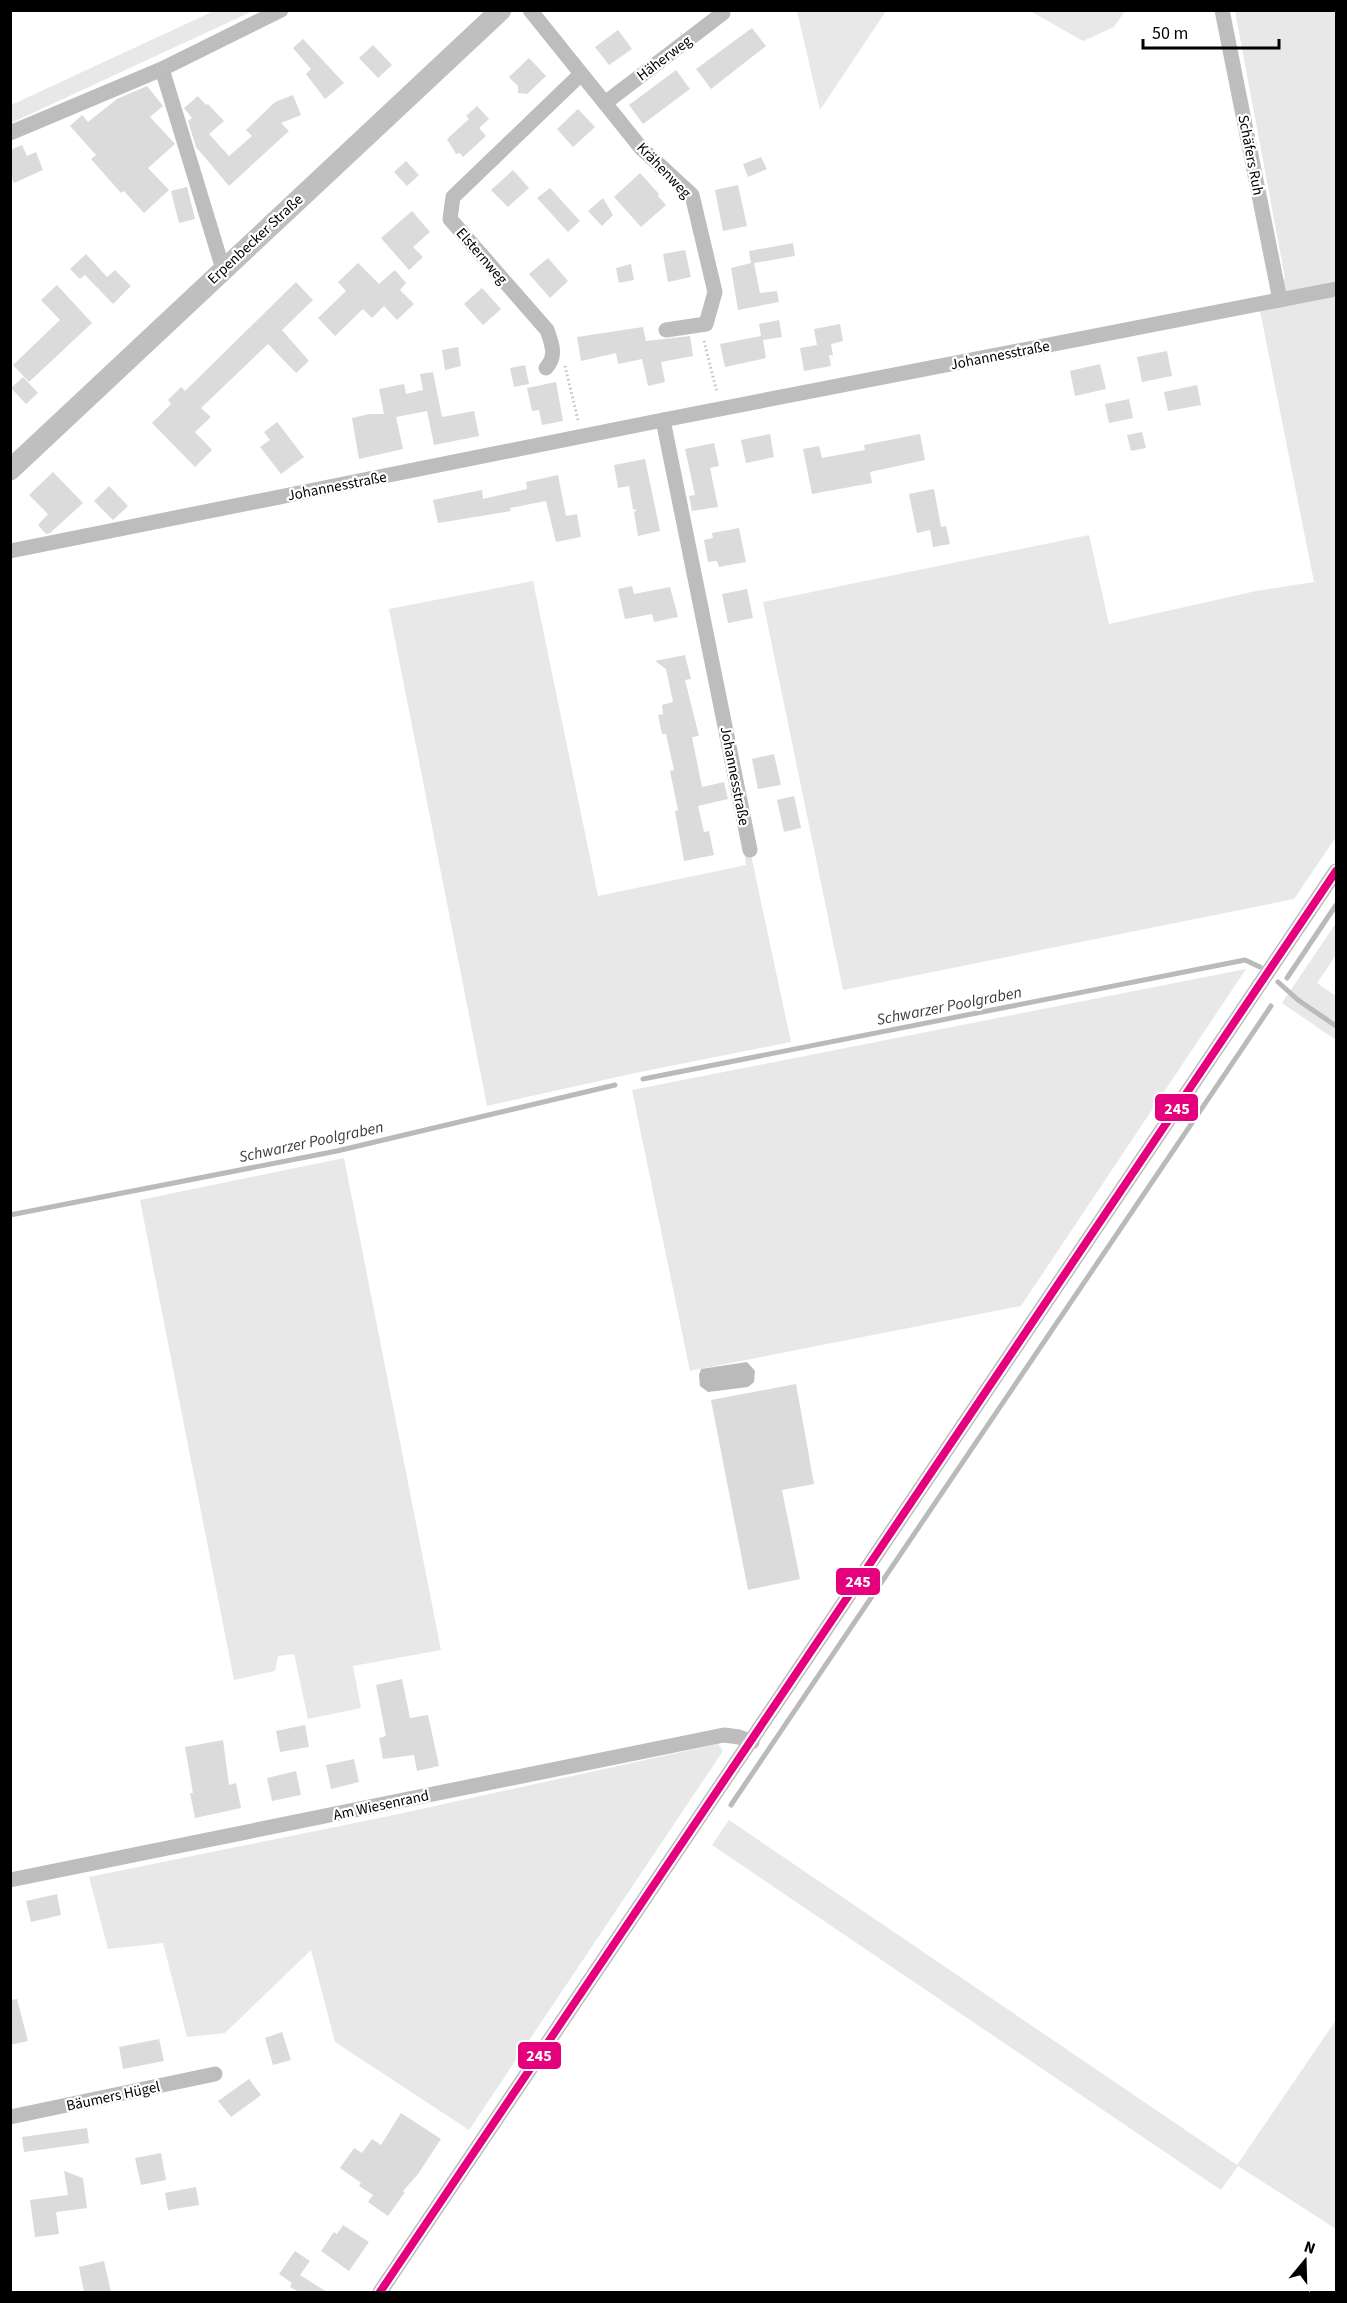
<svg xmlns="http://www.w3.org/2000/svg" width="1347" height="2303" font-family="'Source Sans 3',sans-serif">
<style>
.green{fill:#e8e8e8}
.water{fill:#bababa}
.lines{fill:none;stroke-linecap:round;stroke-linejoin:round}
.stream{stroke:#bababa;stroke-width:5}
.building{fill:#dbdbdb}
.path{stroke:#c2c2c2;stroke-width:3;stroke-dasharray:1.5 3;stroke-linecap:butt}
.minor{stroke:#bdbdbd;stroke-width:15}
.secondary{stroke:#bfbfbf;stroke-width:21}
.bus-1-casing{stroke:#fff;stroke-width:12}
.bus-1{stroke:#e5007d;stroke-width:8}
.labels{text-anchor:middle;stroke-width:4.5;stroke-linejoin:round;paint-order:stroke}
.street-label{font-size:15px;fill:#000;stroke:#fff}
.water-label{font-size:16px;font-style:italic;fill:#3d3d3d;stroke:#fff}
.line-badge{stroke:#fff;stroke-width:2}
.badge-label{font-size:16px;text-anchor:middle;font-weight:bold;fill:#fff}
</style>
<rect width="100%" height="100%" fill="#fff"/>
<g class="green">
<polygon points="216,10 253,11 11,123 11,105"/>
<polygon points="797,11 886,11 820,110"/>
<polygon points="1030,11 1125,11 1114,27 1083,41"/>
<polygon points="1235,11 1336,11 1336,837 1294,899 843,990 763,602 1089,535 1109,624 1256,591 1314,582 1260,311 1285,278"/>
<polygon points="533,581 598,896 746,865 744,851 750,850 791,1042 635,1073 487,1106 389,609"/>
<polygon points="1336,923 1336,955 1317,983 1336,996 1336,1040 1282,1003"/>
<polygon points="1246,969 1021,1306 690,1371 632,1090"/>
<polygon points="344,1158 441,1650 353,1666 361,1708 308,1719 294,1654 278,1656 275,1671 234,1680 140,1200"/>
<polygon points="718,1744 723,1751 469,2130 335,2042 311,1950 225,2033 187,2037 163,1943 108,1949 89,1877 394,1815"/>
<polygon points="729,1820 1237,2165 1336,2020 1336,2229 1238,2166 1221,2190 712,1845"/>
</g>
<polygon class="water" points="747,1362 755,1371 754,1382 748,1387 708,1392 700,1386 699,1375 701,1369"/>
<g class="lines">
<g class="stream">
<polyline points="1287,978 1336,905"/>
<polyline points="1278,982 1298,1000 1336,1026"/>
<polyline points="643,1079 1245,960 1260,967"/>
<polyline points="10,1215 337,1151 615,1085"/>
<polyline points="731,1805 1271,1006"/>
</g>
</g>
<g class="building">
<polygon points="752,28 766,46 711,89 696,69"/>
<polygon points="618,30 632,49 609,65 595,47"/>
<polygon points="303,39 344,83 325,99 306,74 311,69 293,48"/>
<polygon points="373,45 392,65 378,78 359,58"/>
<polygon points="529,58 546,76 527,94 518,93 518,86 509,77"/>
<polygon points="676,70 690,89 643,124 629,105"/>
<polygon points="147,86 163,106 150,117 175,144 148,168 169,190 144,213 124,191 121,193 91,159 96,155 70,126 82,115 88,122 117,99"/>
<polygon points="293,95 301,115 281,123 289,131 229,186 196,147 188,121 192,118 184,108 198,96 206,105 208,104 224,121 209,134 229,156 252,136 246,130 275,102"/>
<polygon points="477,106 489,119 479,128 486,136 463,157 460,153 456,154 447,139 469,119 466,116"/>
<polygon points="578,109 595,127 573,147 557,129"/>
<polygon points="22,145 27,156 36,152 43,170 14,183 10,174 10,150"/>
<polygon points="761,157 767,169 748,177 743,164"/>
<polygon points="406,161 419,175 407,186 394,172"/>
<polygon points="513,170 529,188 508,207 491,190"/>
<polygon points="640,173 659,194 658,196 666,205 641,227 614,197"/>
<polygon points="738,185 747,226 723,231 715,190"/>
<polygon points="187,187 195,219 179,223 171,191"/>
<polygon points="550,188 580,221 568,232 537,198"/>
<polygon points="603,198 613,215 602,226 588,211"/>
<polygon points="412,211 430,232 413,247 423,257 409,270 381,238"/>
<polygon points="793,243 795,256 754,263 760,293 777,291 779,302 738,310 731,268 751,263 749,251"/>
<polygon points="685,250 691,277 668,282 663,254"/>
<polygon points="86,254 107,277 115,270 131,286 113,304 85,275 80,279 70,269"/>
<polygon points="548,258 568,281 550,298 529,274"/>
<polygon points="358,263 379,284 395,270 406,283 400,290 414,304 397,320 384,306 372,318 363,309 335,336 318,318 346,291 338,282"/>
<polygon points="631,264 634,280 619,283 616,268"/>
<polygon points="296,282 313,300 282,330 309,361 296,373 268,344 201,408 211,417 195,432 212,450 195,467 152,423 171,404 168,400 181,387 185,391"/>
<polygon points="57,285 92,323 29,382 13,365 60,320 41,300"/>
<polygon points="482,288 501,309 483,325 464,304"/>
<polygon points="779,320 782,337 763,340 766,358 725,367 720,344 761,336 759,324"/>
<polygon points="840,324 843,341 831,344 833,355 829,355 831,366 804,371 800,348 817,345 814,329"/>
<polygon points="643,327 646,341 690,336 693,356 661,362 665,382 648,386 642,359 618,364 616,353 581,361 577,337"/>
<polygon points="458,347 461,366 445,370 442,350"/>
<polygon points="1167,351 1172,376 1142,382 1137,357"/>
<polygon points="1100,364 1106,389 1075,396 1070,371"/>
<polygon points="525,365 529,384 514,387 510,368"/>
<polygon points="433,372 442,417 474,411 479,436 434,445 427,411 396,417 403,449 359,459 352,418 369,414 384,414 379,389 404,384 406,394 423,390 420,374"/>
<polygon points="23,377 38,393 26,404 11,388"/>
<polygon points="556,382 563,421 542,425 539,410 532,411 527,388"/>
<polygon points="1197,385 1201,405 1168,411 1164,392"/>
<polygon points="1129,399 1133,418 1109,423 1105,404"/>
<polygon points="277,422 304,457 281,474 260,447 270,440 264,432"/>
<polygon points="1142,432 1146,448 1131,451 1127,435"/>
<polygon points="770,434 774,457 746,463 741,440"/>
<polygon points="920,434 925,460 870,472 872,483 812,494 803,449 819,446 822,458 865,450 864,445"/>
<polygon points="714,443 719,466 710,468 718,507 692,511 689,496 695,495 685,449"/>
<polygon points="645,459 660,531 638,536 634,512 637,510 633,509 629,486 618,488 614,465"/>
<polygon points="53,472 83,503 50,533 46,534 38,525 48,514 29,495"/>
<polygon points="558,475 566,516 577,514 581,537 556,542 546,501 510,508 511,511 438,523 433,500 482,490 483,499 527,489 526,482"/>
<polygon points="109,486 128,506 113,520 94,501"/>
<polygon points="934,489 941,527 946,526 950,544 933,547 930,530 917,533 909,494"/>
<polygon points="739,528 746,562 719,567 717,561 708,562 704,540 713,538 712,533"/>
<polygon points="632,586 634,594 670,587 678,617 654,622 652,614 625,619 618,589"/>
<polygon points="747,589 753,618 728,623 722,594"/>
<polygon points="685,655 691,679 685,680 699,736 692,737 702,787 724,782 728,799 698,806 704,832 709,831 714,855 684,861 675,811 678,810 670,771 674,770 666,734 662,734 658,715 663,714 662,705 673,702 666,669 655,661"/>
<polygon points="774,754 781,785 758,789 752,759"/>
<polygon points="794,796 801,828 784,832 777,800"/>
<polygon points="796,1384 814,1484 782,1490 800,1579 748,1590 711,1400"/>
<polygon points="402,1679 410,1718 428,1715 439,1766 417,1771 414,1755 383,1759 379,1738 386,1736 376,1685"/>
<polygon points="305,1725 309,1747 280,1752 276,1731"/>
<polygon points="223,1740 229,1785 236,1783 241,1808 195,1818 190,1793 193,1793 185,1747"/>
<polygon points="354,1759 359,1782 331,1789 326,1765"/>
<polygon points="296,1771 301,1795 272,1801 267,1778"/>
<polygon points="57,1894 61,1915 31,1922 26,1901"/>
<polygon points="17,1999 28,2041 10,2045 10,2000"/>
<polygon points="282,2032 291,2060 273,2065 265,2038"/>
<polygon points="159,2039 164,2061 123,2069 119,2047"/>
<polygon points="249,2079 261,2095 231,2117 218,2101"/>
<polygon points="401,2113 441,2139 418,2174 403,2191 405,2192 388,2216 368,2202 373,2195 359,2186 361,2183 340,2168 354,2148 362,2153 372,2139 381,2145"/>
<polygon points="87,2128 89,2143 24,2152 22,2137"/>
<polygon points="161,2153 166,2180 141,2185 135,2158"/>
<polygon points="64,2171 83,2178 87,2208 56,2212 59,2234 35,2237 30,2200 68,2195"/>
<polygon points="196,2187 199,2205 168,2210 165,2193"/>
<polygon points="343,2225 369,2242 349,2271 321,2251 334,2232 337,2234"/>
<polygon points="295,2251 310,2261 300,2275 327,2292 299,2292 290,2287 292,2283 279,2274"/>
<polygon points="104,2261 111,2292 84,2292 79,2267"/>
</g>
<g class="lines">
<g class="path">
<polyline points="704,341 717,393"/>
<polyline points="565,366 578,420"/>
</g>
<g class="minor">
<polyline points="530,10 641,148 692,195 715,292 706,324 666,330"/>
<polyline points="1222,10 1280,300"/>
<polyline points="162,69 223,269"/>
<polyline points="605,103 723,13"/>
<polyline points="10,133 162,69 281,10"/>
<path d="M546,368C557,356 552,344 547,330L450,219L453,197L581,74"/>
<polyline points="663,420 750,850"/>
<polyline points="10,551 663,420 1336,289"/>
<polyline points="10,1880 724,1735 739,1737 752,1742"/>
<polyline points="10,2117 215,2074"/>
<polyline points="380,2292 1336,871"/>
</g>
<polyline class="secondary" points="10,470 501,10"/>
<g class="bus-1-casing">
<polyline id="bus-1" points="380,2292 1336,871"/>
</g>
<use href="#bus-1" class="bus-1"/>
</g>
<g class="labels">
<g class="street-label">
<text transform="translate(664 58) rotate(-37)" y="5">Häherweg</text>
<text transform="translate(1251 155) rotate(79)" y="5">Schäfers Ruh</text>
<text transform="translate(664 170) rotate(46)" y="5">Krähenweg</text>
<text transform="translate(255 239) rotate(-43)" y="5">Erpenbecker Straße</text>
<text transform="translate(482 256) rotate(49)" y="5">Elsternweg</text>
<text transform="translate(1000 355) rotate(-11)" y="5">Johannesstraße</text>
<text transform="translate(337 486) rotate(-11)" y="5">Johannesstraße</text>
<text transform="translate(735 776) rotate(79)" y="5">Johannesstraße</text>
<text transform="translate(381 1805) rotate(-12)" y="5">Am Wiesenrand</text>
<text transform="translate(113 2096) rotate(-12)" y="5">Bäumers Hügel</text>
</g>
<g class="water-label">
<text transform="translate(949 1005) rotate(-11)" y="6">Schwarzer Poolgraben</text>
<text transform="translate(311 1141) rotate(-12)" y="6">Schwarzer Poolgraben</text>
</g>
</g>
<g class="line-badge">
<rect x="1154" y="1093" width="45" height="29" rx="6" fill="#e5007d"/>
<rect x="835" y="1567" width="46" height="29" rx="6" fill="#e5007d"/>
<rect x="517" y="2041" width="45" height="29" rx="6" fill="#e5007d"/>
</g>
<g class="badge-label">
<text x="1177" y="1114">245</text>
<text x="858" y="1587">245</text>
<text x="539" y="2061">245</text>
</g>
<rect width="1347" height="2303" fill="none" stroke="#000000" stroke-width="24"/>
<g transform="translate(1305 2261) rotate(19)" stroke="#ffffff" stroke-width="4.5" paint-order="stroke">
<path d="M0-4.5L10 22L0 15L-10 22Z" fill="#000000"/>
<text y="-9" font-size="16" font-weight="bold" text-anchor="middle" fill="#000000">N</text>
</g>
<path d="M1143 39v9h136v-9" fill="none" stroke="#000000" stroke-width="3"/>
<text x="1152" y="39" font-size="18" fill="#000000" stroke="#ffffff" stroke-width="4.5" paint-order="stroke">50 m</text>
</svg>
